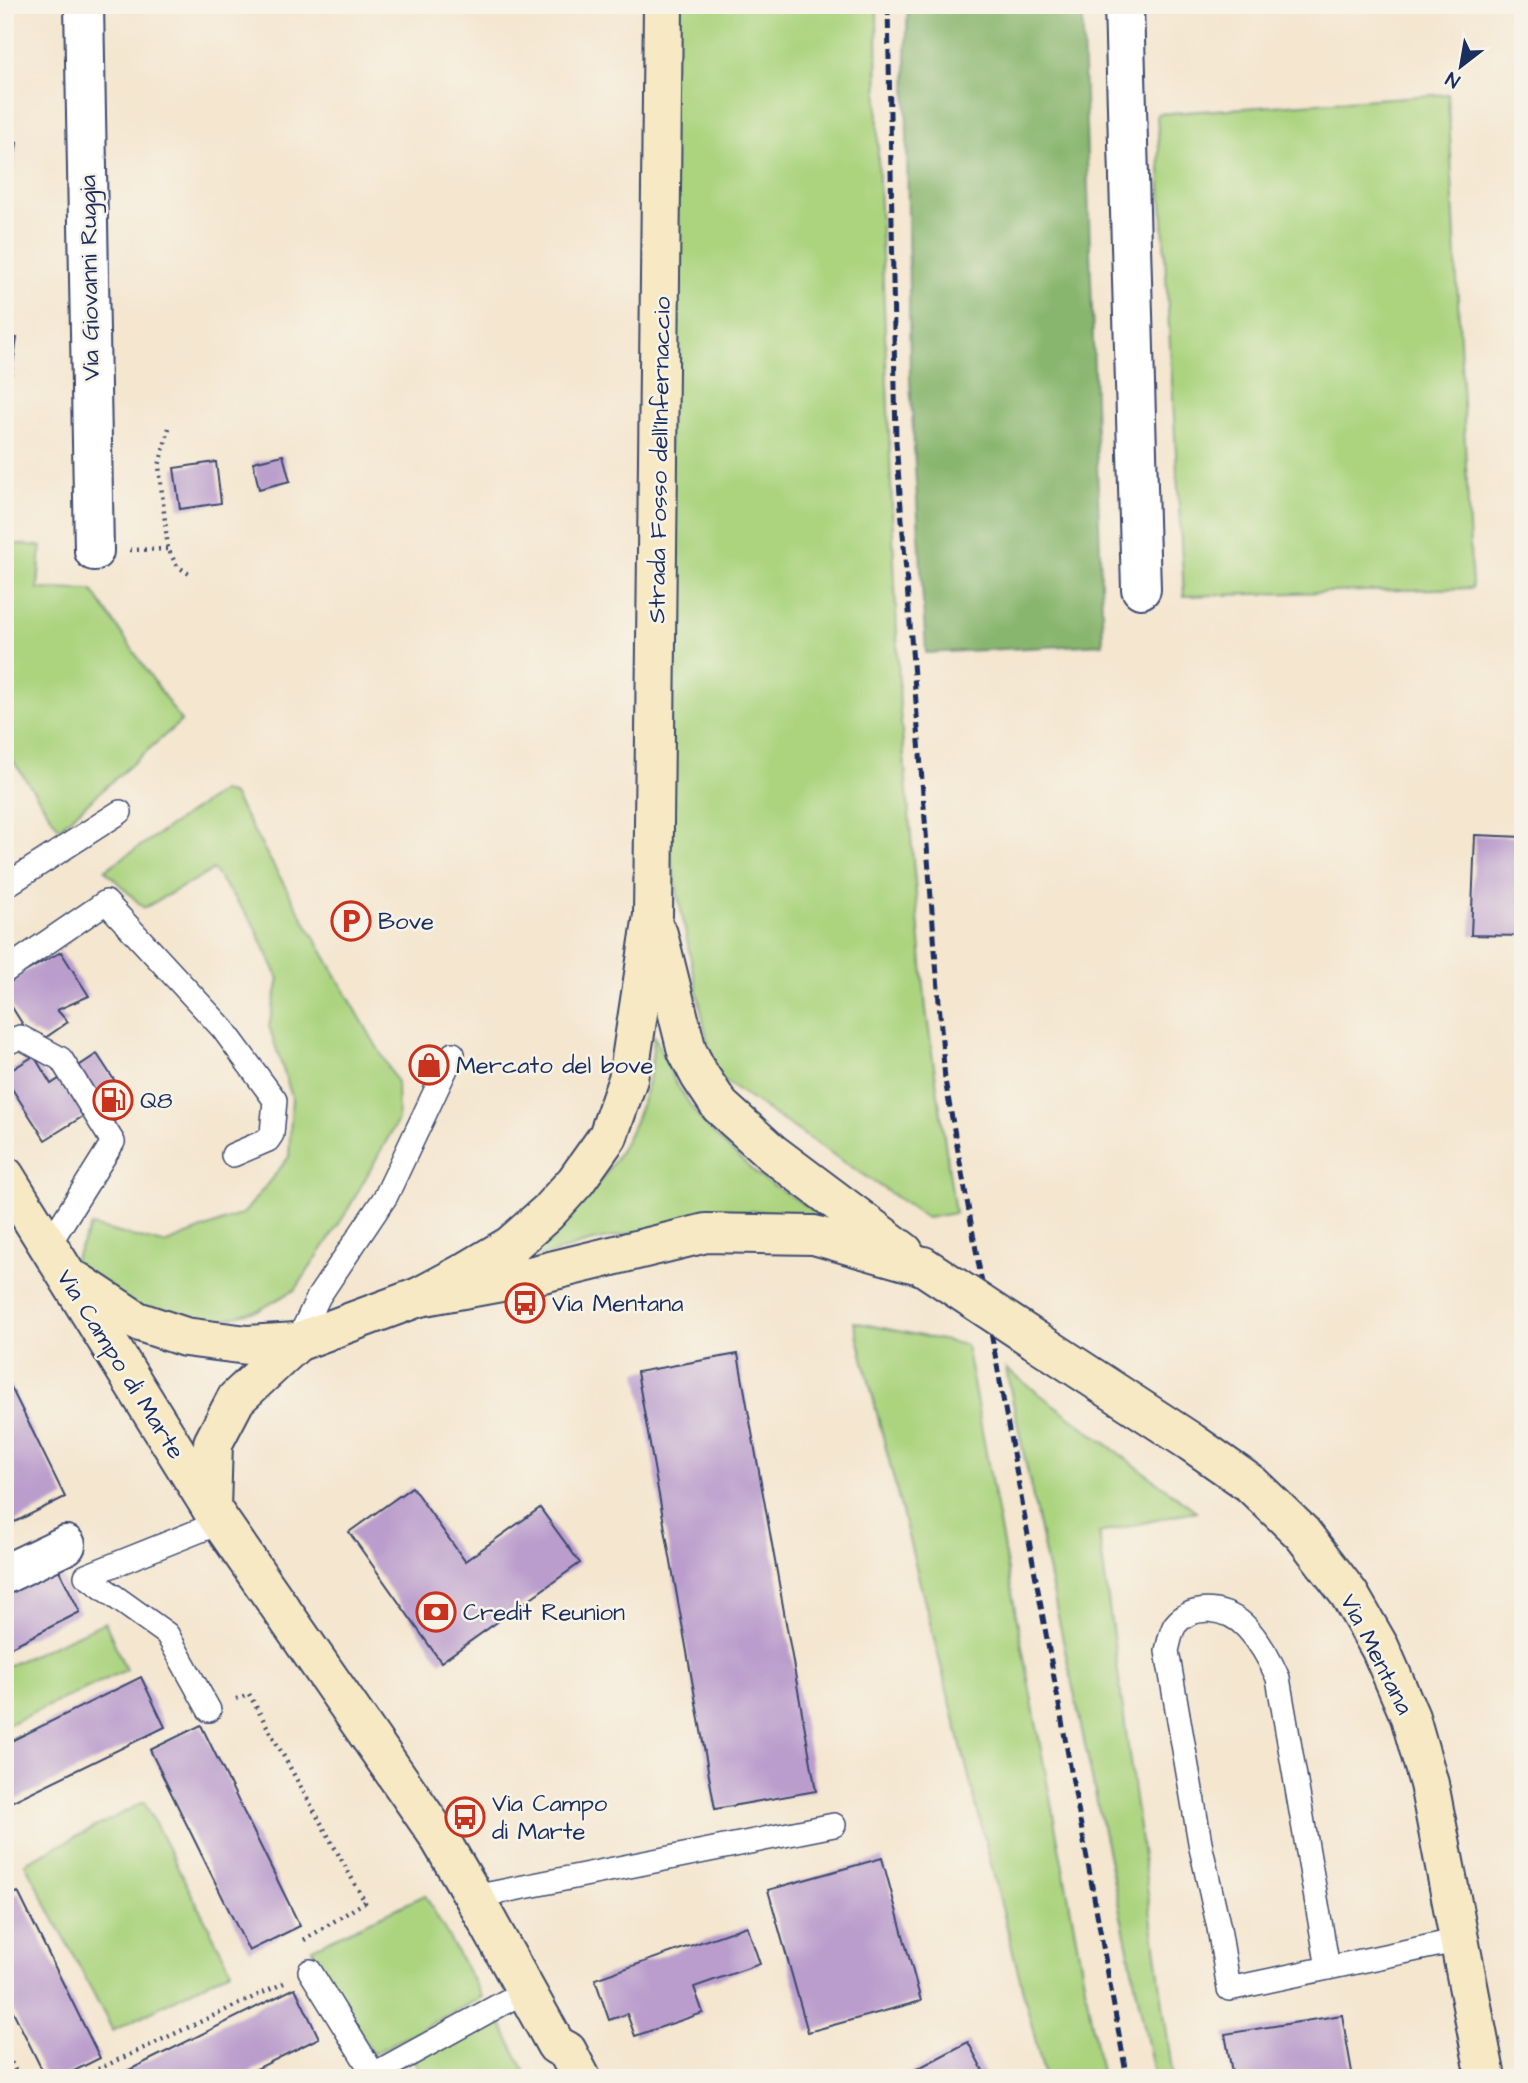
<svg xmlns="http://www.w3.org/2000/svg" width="1528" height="2083" font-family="'Architects Daughter',sans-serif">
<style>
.green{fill:#acd47f;stroke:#64826e;stroke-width:2}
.forest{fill:#89b66e;stroke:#527266;stroke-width:2}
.building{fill:#ba9dcc}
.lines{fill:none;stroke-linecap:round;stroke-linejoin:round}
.lane-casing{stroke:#3c4a6f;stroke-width:26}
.street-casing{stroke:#3c4a6f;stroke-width:42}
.secondary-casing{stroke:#3c4a6f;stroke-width:42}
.path{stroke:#3c4a6f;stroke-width:4.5;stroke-dasharray:2 5;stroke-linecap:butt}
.lane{stroke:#fff;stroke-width:23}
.street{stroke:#fff;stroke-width:38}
.secondary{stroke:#f7e9c3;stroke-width:38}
.rail{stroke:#1b2f5e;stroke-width:5;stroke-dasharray:10 5;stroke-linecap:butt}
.secondary-bridge-casing{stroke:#3c4a6f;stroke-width:42;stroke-linecap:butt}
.secondary-bridge{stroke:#f7e9c3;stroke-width:38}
.labels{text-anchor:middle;stroke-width:5;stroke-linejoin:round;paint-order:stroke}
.street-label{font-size:24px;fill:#1b2f5e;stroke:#f7f3e8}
.poi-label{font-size:24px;fill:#1b2f5e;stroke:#f7f3e8;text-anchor:start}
</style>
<rect width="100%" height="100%" fill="#f7f3e8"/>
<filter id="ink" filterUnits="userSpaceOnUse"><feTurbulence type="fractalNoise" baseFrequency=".0143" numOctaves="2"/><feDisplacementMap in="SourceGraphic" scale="14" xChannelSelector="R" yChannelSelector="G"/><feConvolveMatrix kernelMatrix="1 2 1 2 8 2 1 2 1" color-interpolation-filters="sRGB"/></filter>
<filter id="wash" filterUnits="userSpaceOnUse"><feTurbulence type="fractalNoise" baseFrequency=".00686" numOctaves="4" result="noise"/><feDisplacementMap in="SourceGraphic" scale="28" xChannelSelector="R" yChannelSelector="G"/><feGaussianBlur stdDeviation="1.57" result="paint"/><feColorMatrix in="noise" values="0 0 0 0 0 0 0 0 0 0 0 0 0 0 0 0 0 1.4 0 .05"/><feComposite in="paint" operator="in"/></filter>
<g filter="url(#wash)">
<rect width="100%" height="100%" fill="#f4e6cf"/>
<g class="green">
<polygon points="671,5 877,5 878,157 900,710 926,1010 955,1213 927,1218 714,1074 666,836"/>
<polygon points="1448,94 1472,588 1184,596 1157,114"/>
<polygon points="5,543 41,546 38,589 92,590 181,721 59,828 5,749"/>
<polygon points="222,791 233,795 397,1082 398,1120 346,1213 296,1289 259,1310 209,1323 131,1305 73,1262 91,1226 164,1244 244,1213 289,1157 292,1097 269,1026 279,979 253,923 213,870 144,908 105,870"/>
<path d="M654,1035L675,1082L699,1118L724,1144L760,1177L839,1226L792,1214L756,1211L726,1213L585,1243L505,1268C575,1217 628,1166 649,1078C652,1065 653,1049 654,1035Z"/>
<polygon points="854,1322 966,1345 1102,2078 1045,2078"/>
<polygon points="1006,1369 1196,1511 1099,1533 1173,2078 1155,2078"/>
<polygon points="105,1622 126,1670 5,1726 5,1667"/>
<polygon points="144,1802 231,1970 113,2031 25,1863"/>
<polygon points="425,1895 482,1997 373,2054 312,1948"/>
<polygon points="496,2013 528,2078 424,2078 413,2059"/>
</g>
<polygon class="forest" points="908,5 1082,5 1103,644 926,653 910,380 906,57"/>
<g id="blocks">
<g class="building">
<polygon points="5,140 17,142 7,203 5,203"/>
<polygon points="5,336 17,338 7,402 5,402"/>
<polygon points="283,455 290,481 259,489 253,462"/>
<polygon points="216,462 221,503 180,509 174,468"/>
<polygon points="1475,835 1523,837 1523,936 1471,935"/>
<polygon points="61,952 89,996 57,1010 68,1022 45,1038 25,1028 5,996 5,983"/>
<polygon points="97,1054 122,1092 45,1140 5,1078 5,1074 34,1056 51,1084"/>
<polygon points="738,1354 816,1791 715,1809 637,1372"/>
<polygon points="5,1375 65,1497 15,1522 5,1502"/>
<polygon points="412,1487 465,1561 540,1508 580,1563 441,1662 349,1532"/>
<polygon points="56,1564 80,1612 5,1650 5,1589"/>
<polygon points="141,1677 165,1727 5,1805 5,1744"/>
<polygon points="201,1725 300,1926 249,1951 150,1750"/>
<polygon points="882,1858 921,2001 808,2032 768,1890"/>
<polygon points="18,1892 100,2058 60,2078 46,2078 5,1995 5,1898"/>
<polygon points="747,1926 760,1964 694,1987 703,2013 635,2036 627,2014 609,2020 595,1979"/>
<polygon points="295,1988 319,2038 238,2078 113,2078"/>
<polygon points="1342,2015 1353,2078 1233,2078 1225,2034"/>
<polygon points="968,2042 987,2078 900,2078"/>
</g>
</g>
</g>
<g filter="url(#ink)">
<use href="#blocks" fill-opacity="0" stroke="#3c4a6f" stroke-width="2"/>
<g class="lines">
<g class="lane-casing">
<g id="lane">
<polyline points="5,886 120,812"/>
<polyline points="5,971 106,902 223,1029 275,1100 272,1134 268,1140 233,1155"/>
<polyline points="5,1044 20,1037 61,1059 113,1142 48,1246"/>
<polyline points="297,1342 319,1296 386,1196 453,1054"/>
<polyline points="209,1710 167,1634 86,1576 221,1522"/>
<polyline points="474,1897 834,1825"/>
<path d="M1328,1968L1278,1678C1270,1660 1261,1643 1247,1628C1229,1608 1193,1602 1175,1625C1171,1631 1169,1643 1167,1651L1201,1848L1219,1928L1229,1989L1460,1940"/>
<polyline points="310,1971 376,2078"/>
<polyline points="374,2074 525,1991"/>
</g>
</g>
<g class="street-casing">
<g id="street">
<polyline points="84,5 94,551"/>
<polyline points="1124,5 1141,589"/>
<polyline points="5,1574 66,1545"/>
</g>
</g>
<g class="secondary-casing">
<g id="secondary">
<polyline points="658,934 687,1051 700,1076 720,1106 772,1153 904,1252"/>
<polyline points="5,1176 211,1508 437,1834 474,1897 556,2045 567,2051 581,2078"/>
<polyline points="78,1282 137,1321 185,1337 247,1345 297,1342 419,1297 518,1279 706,1233 814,1235 923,1266"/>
<polyline points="419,1297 462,1274 511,1245 547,1213 576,1181 608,1136 628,1079 653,915 663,5"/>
<polyline points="1035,1340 1191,1442 1251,1484 1302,1533 1349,1594 1380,1648 1410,1717 1429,1784 1486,2078"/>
<polyline points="211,1508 213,1443 236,1399 297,1342"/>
</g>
</g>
<g class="path">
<polyline points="169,428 159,466 168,549 177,566 191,575"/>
<polyline points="130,550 168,549"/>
<polyline points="5,1512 14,1529"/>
<polyline points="236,1699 249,1694 365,1902 304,1940"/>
<polyline points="5,2050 19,2078"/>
<polyline points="79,2078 284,1983"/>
</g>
<use href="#lane" class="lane"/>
<use href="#street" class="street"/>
<use href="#secondary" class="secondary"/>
<polyline class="rail" points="888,5 896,442 945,1080 1127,2078"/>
<g class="secondary-bridge-casing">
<polyline id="secondary-bridge" points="923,1266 1035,1340"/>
</g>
<use href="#secondary-bridge" class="secondary-bridge"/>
</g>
</g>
<defs>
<g id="parking-ring" transform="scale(2.0125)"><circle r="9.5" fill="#f7f3e8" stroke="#c8321e" stroke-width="1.5"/><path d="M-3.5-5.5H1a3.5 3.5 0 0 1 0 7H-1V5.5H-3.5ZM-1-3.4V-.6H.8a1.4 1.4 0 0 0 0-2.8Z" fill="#c8321e"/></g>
<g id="shop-ring" transform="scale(2.0125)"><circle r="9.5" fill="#f7f3e8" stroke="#c8321e" stroke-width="1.5"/><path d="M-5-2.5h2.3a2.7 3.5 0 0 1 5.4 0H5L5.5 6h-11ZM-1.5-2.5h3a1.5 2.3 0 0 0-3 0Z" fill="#c8321e"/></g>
<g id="fuel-ring" transform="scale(2.0125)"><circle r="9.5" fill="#f7f3e8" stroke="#c8321e" stroke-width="1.5"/><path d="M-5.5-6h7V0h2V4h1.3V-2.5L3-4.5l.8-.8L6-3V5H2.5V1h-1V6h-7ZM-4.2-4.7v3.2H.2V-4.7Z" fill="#c8321e"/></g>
<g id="bus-ring" transform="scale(2.0125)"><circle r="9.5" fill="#f7f3e8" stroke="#c8321e" stroke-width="1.5"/><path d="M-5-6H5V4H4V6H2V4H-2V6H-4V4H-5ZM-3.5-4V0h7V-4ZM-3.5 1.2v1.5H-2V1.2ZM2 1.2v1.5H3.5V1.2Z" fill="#c8321e"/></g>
<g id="bank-ring" transform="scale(2.0125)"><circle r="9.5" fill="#f7f3e8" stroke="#c8321e" stroke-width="1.5"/><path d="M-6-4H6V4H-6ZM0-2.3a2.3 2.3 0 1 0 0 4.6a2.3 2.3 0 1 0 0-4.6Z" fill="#c8321e"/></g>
</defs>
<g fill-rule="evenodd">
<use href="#parking-ring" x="351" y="921"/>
<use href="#shop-ring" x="429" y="1065"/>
<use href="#fuel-ring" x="113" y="1100"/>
<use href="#bus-ring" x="525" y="1303"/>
<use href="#bank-ring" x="436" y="1612"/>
<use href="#bus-ring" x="465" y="1817"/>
</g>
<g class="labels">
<g class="street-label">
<text transform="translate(89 278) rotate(-91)" y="8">Via Giovanni Ruggia</text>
<text transform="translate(659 460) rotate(-89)" y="8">Strada Fosso dell'Infernaccio</text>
<text transform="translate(121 1364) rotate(58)" y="8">Via Campo di Marte</text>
<text transform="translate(1377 1654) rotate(63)" y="8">Via Mentana</text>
</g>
<g class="poi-label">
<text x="378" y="929">Bove</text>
<text x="456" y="1073">Mercato del bove</text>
<text x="140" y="1108">Q8</text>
<text x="552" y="1311">Via Mentana</text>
<text x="463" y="1620">Credit Reunion</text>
<text x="492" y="1811">Via Campo<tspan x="492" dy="28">di Marte</tspan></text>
</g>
</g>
<rect width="1528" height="2083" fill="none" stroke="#f7f3e8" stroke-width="28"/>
<g transform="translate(1461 66) rotate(211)" stroke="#f7f3e8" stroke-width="5" paint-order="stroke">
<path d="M0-5L12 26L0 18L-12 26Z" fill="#1b2f5e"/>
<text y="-10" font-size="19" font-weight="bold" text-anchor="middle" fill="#1b2f5e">N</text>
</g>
</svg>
